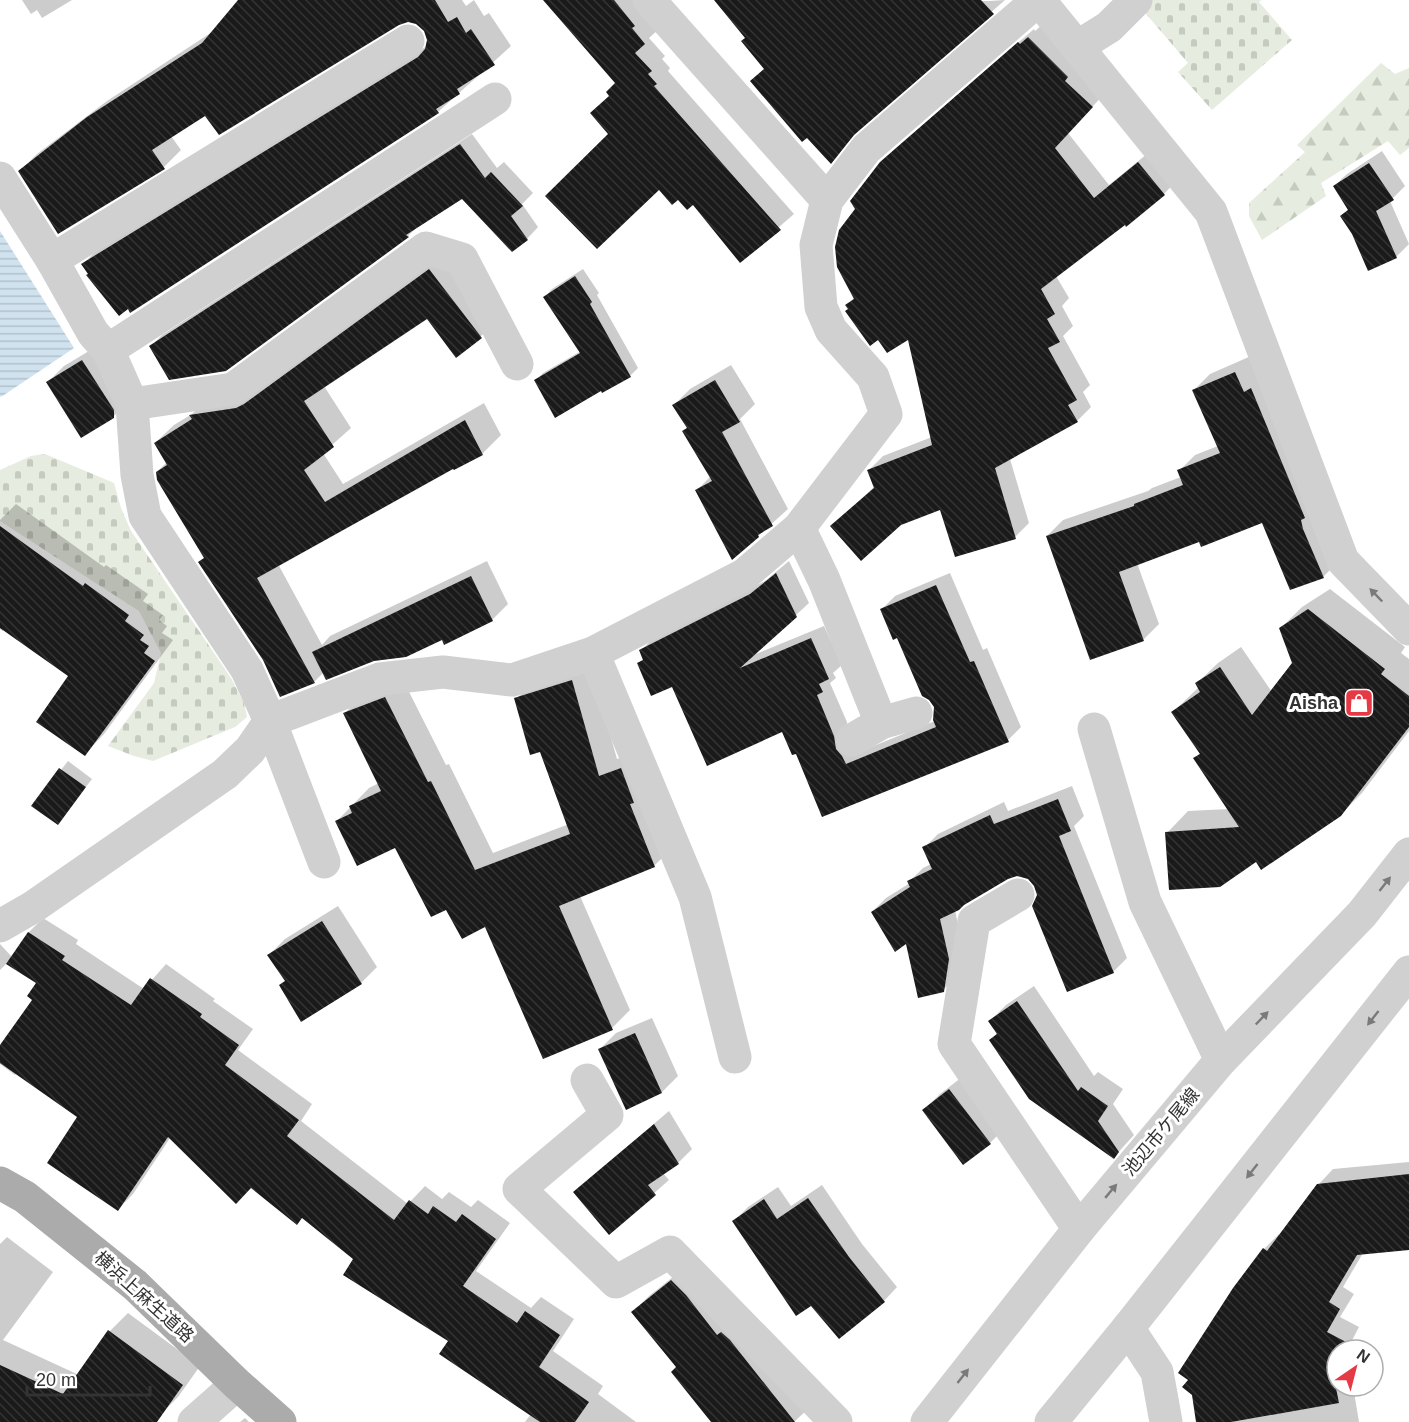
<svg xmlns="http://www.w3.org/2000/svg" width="1409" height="1422" font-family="Arial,'Noto Sans JP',sans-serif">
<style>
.forest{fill:url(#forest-firs)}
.cemetery{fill:url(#cemetery-stones)}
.water{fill:url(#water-rules)}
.shadow{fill:#0003}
.building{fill:url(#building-back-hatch)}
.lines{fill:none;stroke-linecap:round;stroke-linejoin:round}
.minor{stroke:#d0d0d0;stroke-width:33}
.major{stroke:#ababab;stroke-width:33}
.oneway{fill:#7a7a7a}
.labels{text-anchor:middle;stroke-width:6;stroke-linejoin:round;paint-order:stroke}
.poi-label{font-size:18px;font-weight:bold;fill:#333;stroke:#fff;text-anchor:end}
.street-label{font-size:18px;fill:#333;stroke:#fff}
</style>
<defs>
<pattern id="forest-firs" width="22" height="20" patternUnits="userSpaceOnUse" patternTransform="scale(1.5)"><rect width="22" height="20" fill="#e6ecdf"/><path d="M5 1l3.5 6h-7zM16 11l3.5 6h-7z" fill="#c6cbc0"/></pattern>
<pattern id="cemetery-stones" width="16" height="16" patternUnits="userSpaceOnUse" patternTransform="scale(1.5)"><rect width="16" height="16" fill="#e6ecdf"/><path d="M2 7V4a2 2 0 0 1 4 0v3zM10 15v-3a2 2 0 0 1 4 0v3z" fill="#c6cbc0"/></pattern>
<pattern id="water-rules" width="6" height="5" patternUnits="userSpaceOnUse" patternTransform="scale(1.5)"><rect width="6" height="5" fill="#cfe2ee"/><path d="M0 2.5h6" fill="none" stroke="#b2c2cd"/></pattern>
<pattern id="building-back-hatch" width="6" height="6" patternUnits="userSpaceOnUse" patternTransform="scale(1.5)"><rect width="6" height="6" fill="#1a1a1a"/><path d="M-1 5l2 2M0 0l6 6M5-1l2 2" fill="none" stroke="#333"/></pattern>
</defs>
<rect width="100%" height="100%" fill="#fff"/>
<polygon class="forest" points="1381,63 1395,74 1409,68 1409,148 1400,155 1388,141 1321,183 1326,196 1262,240 1249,216 1249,203 1305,152 1297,145"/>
<g class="cemetery">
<polygon points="1150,0 1261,0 1259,2 1292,40 1212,110 1178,72 1188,63 1141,8"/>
<polygon points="45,454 114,483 121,508 131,531 231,678 244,703 247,717 235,727 153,761 134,756 108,746 154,683 161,653 139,611 0,521 0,470 31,456"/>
</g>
<polygon class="water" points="0,231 74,348 1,397 0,396"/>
<g class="shadow">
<polygon points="22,0 72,0 42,18 37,10 31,14"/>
<polygon points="240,0 462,0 466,6 474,0 484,16 489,13 511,46 438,112 90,273 83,264 100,247 427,46 428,40 425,30 417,23 407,21 205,114 171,136 181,150 164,167 59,232 20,171 37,154 107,101 215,30"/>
<polygon points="552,0 640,0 659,29 649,38 665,56 662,59 670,68 668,71 794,214 740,261 693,203 610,134 610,95 617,83"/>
<polygon points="721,0 989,1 1005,0 863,125 831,162 752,81 765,68"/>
<polygon points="1043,24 1106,92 1068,133 1109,185 1153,149 1178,179 1164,194 1056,276 1069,298 1062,306 1073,326 1063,336 1090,385 1083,392 1091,407 1077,421 1010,459 1029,523 1015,537 941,508 832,526 875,486 869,470 883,456 932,437 909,337 879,338 847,305 855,297 857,209 881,163 896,148 1034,29 1035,31"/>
<polygon points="472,134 497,168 504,162 533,193 522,204 538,227 527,239 462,197 420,224 408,236 151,346 162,335"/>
<polygon points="1382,151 1405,186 1390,201 1409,244 1396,257 1341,216 1349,209 1334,186 1347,174"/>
<polygon points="448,251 494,323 475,342 427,317 324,386 351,428 323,453 343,484 484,403 501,435 482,454 454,467 278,564 322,645 330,636 487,561 508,604 492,620 443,638 324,672 314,682 264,659 157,472 167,462 155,443 174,425 192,414 209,397"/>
<polygon points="583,269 599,293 597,295 638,368 630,376 603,391 536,380 543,373 581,351 545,297 552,289"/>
<polygon points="99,345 130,401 113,417 48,382 64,366"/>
<polygon points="1251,356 1339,561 1323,577 1263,522 1200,540 1137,563 1159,624 1143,640 1047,536 1063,520 1148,491 1152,488 1181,477 1179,471 1195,455 1218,446 1194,390 1210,374"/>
<polygon points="731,365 755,404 740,419 788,509 758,536 697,490 711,476 684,431 688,427 674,405 690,389"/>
<polygon points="16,504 104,567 106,565 148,594 143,601 163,615 159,620 167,626 162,633 173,640 104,734 85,754 70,676 4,629 3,631 0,629 0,520"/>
<polygon points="789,561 809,603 751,656 824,626 842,665 833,673 836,678 830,683 847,722 848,735 859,752 935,721 935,707 882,609 895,596 950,573 983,650 987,648 1021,727 1008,740 823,815 796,752 783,730 673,685 639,663 644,658 641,651 654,637 765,581"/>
<polygon points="1330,589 1405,647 1401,653 1409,659 1409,731 1362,793 1340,815 1256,860 1167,833 1188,811 1229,809 1195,758 1201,752 1173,712 1199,687 1196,684 1218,663 1241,647 1272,692 1294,663 1281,628 1302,607"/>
<polygon points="590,663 617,759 639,751 672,848 654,866 580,896 630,1010 612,1028 544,1057 485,925 446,908 396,846 336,822 369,788 379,783 344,714 362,696 403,680 446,765 449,764 493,853 569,824 541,750 516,699 534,681"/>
<polygon points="68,761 92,779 58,823 33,806"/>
<polygon points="1072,786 1084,816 1074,826 1127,958 1113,972 1038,896 1036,885 1028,878 1017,875 1008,877 955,910 962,944 957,976 943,990 907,942 872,912 886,898 910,883 909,882 923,868 931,864 924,848 938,834 1004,802 1008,811"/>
<polygon points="338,906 377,967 361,983 286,980 269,955 285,939"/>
<polygon points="43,918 78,940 76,944 144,989 166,964 215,999 213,1001 253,1029 238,1050 312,1104 301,1121 408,1204 425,1186 442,1199 449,1192 471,1207 478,1200 510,1223 476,1271 531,1308 541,1297 574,1319 553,1351 603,1386 598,1394 636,1422 525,1422 531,1414 450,1340 303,1217 170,1138 133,1194 118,1209 79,1117 17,1073 15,1075 0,1064 0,1047 34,1000 38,982 7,963 0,970 0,944 12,957 28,933"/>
<polygon points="1034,986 1094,1076 1098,1072 1123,1089 1113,1104 1134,1135 1114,1157 991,1040 997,1033 990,1021 1006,1005"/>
<polygon points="652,1018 678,1076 662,1092 626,1108 600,1049 616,1033"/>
<polygon points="966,1074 1006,1127 990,1143 963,1163 924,1110 940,1094"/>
<polygon points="669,1111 692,1149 678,1163 663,1173 669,1180 609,1233 589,1179"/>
<polygon points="1409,1162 1409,1249 1363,1253 1343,1287 1354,1294 1340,1317 1359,1327 1347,1350 1337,1350 1337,1386 1353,1386 1359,1422 1198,1422 1264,1249 1279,1234 1281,1235 1318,1185 1333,1169"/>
<polygon points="822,1185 862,1244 897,1287 884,1301 734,1221 748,1207 778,1187 791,1206"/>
<polygon points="7,1237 53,1272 3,1340 79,1375 110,1331 128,1313 200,1366 178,1397 159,1416 141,1422 0,1422 0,1244"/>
<polygon points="688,1265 811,1406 794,1422 713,1422 678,1367 633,1312 649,1296"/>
<polygon points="245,1418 249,1422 240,1422"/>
</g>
<g class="building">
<polygon points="238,0 435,0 448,22 457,17 466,33 471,29 495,65 457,89 460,94 436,109 439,113 130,313 128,309 119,316 86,275 88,274 81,264 418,57 425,49 427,40 424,31 416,24 408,22 399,25 219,135 205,116 152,150 165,169 58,234 18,171 87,117 202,43"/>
<polygon points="543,0 614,0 635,26 632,28 645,44 635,53 652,71 648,74 657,84 654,86 781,230 740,263 693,205 687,210 678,200 672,205 659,190 597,249 545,196 608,134 590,113 609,96 606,92 615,83"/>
<polygon points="714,0 981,0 994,14 854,135 831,164 807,138 802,142 750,81 764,69 741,41 745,38"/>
<polygon points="1028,37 1068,77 1065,81 1093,107 1055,148 1094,198 1138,162 1165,195 1126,227 1125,225 1041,289 1055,314 1047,319 1060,342 1048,348 1077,400 1068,405 1078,422 995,468 1016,539 955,557 940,510 901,525 861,561 830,526 874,488 867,470 932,445 908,340 887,353 878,340 870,346 845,311 848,309 845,305 854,299 837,267 835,247 839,230 855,209 850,201 880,162 1018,42 1020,44"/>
<polygon points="460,144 485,178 491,172 523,206 511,216 528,240 512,252 462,199 406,235 409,237 226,371 169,380 149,346"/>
<polygon points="1369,163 1394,200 1376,211 1397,258 1368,271 1352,234 1340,216 1348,210 1333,186"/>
<polygon points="429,269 482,338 456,358 427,319 304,401 334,447 304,470 325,502 465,420 483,455 454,470 453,469 257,578 315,683 280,697 263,660 202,568 198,562 204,558 157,480 156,472 167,465 154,443 192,419 189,415 236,408 244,404"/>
<polygon points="575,276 592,302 590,304 631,377 602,393 601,391 555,418 534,380 580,353 543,297"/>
<polygon points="82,360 114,410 114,418 81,438 46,382"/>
<polygon points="1235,372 1244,392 1251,388 1305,518 1301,520 1303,529 1324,578 1290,590 1262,523 1201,547 1199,542 1119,572 1144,641 1090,660 1046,536 1134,506 1134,504 1183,485 1177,470 1220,453 1192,390"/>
<polygon points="715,380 740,422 722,432 773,526 758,535 759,537 732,560 695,490 712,481 682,431 687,428 672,405"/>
<polygon points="0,526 83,586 85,583 129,615 125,621 144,635 140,640 149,646 144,653 155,661 85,756 36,722 68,676 0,628"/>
<polygon points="776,573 797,617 740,668 811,638 829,679 819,684 823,692 817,695 834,736 836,749 842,756 846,764 936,727 933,720 934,707 929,700 922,696 897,638 893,640 880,609 936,585 970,662 974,661 1009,742 822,817 796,754 792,755 782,732 707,766 672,687 651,696 637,663 643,660 639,650 750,594"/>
<polygon points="471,576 493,621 444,645 442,640 406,657 374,661 326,680 312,652"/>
<polygon points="1308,609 1385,669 1381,674 1409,696 1409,727 1341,816 1261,870 1256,862 1220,887 1169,890 1165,832 1239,827 1193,758 1200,754 1171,712 1200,692 1195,683 1220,667 1252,715 1292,663 1279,628"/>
<polygon points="572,680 599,776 621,768 634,803 630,804 655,867 559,906 613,1030 543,1059 485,927 462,939 446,910 431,917 395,848 357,866 335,821 352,813 349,806 381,791 343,713 385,697 428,782 431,781 475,870 570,834 540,752 530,755 514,698"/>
<polygon points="59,768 86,787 58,825 31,806"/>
<polygon points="1058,799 1071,831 1059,836 1114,973 1067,992 1032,906 1037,895 1034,886 1028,879 1017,876 1008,879 964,905 959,910 940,919 949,959 944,992 918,998 906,944 895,952 871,912 910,887 907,881 932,869 922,847 990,815 994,824"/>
<polygon points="322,921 362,984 301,1022 279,985 285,981 267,955"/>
<polygon points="28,932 65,956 62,960 131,1005 150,978 202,1014 200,1017 239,1045 225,1065 299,1120 287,1136 394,1220 409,1200 428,1214 433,1206 456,1222 462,1214 496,1239 463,1286 517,1323 525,1311 560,1335 539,1367 589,1402 575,1422 540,1422 439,1354 448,1341 343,1275 353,1259 302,1218 297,1225 251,1188 236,1204 168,1137 118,1211 47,1163 77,1117 0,1063 0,1045 32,1000 27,996 36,983 6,964"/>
<polygon points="1017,1001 1078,1091 1081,1087 1108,1106 1098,1121 1119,1152 1114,1159 1029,1099 989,1040 997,1034 988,1021"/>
<polygon points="635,1033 662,1093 626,1110 598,1049"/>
<polygon points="949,1089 991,1144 963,1165 922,1110"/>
<polygon points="654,1124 679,1164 648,1185 656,1195 609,1235 573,1192"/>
<polygon points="1409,1174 1409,1250 1357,1255 1329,1302 1340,1309 1327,1332 1346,1342 1342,1350 1337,1350 1337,1358 1332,1368 1339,1403 1231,1422 1196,1422 1192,1395 1182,1387 1188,1380 1178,1373 1233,1288 1263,1248 1267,1251 1317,1184"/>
<polygon points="808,1198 849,1257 885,1302 839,1339 811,1306 796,1316 732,1221 764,1199 777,1219"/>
<polygon points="671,1280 686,1295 717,1335 721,1332 730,1340 795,1422 711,1422 671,1372 676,1367 631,1312"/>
<polygon points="108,1330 183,1385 157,1422 0,1422 0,1365 63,1394"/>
</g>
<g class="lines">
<g class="minor">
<polyline points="649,0 827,200"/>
<polyline points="1039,0 1211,212 1343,561 1409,629"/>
<polyline points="1077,47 1109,27 1136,0"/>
<polyline points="0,178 52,260 93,333 108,350 132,404 137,475 145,516 247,670 270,721 250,750 225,774 33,907 0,926"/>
<polyline points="52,260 408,41"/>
<polyline points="108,350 495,99"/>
<polyline points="132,404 233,389 426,248 462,259 517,364"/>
<polyline points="799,528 824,580 881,723"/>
<polyline points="593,653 695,897 735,1057"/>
<polyline points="1094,729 1145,902 1221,1060"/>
<polyline points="852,740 881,723 916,713"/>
<polyline points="324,862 270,721 380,679 443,672 512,680 593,653 744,575 799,528 886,414 873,377 831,330 821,307 816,245 827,200 866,149 1038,0"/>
<polyline points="1018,895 974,921 954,1044 1079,1229"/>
<polyline points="587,1080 607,1115 519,1189 616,1282 670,1252 836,1422"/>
<polyline points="1128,1328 1157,1372 1166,1422"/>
<polyline points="194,1422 237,1384"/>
<polyline points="927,1422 1079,1229 1221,1060 1362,914 1409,854"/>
<polyline points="1051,1422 1128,1328 1409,972"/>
</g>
<polyline class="major" points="0,1183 25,1197 135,1285 237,1384 280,1422"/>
</g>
<defs><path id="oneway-solid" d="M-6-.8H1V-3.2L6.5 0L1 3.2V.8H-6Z" transform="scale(1.5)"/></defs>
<g class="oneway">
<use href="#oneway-solid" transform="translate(1376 595) rotate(-134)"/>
<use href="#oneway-solid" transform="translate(1385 884) rotate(-52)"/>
<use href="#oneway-solid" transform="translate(1262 1018) rotate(-46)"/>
<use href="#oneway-solid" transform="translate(1373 1018) rotate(128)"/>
<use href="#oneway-solid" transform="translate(1252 1171) rotate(128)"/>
<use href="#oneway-solid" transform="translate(1111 1191) rotate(-50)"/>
<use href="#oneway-solid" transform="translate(963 1376) rotate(-52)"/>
</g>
<defs>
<g id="shop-square" transform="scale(1.5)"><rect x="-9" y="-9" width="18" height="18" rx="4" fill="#e63946" stroke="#fff"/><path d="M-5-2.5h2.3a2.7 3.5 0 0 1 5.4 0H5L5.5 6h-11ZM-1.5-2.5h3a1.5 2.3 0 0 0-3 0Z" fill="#fff"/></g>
</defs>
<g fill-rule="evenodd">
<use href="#shop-square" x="1359" y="703"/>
</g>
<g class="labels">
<g class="poi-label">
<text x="1338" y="709">Aisha</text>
</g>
<g class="street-label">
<text transform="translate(1161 1132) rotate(-50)" y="6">池辺市ケ尾線</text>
<text transform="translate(144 1297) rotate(42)" y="6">横浜上麻生道路</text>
</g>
</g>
<g transform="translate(1355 1368) rotate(35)"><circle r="28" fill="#ffffff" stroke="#adadad" stroke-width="1.5"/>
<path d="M0-4.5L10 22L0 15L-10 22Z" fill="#e63946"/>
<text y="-9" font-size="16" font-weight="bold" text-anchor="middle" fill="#333333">N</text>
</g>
<path d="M27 1386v9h123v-9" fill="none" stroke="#333333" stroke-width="3"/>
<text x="36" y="1386" font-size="18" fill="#333333" stroke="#ffffff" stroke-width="4.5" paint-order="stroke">20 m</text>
</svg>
